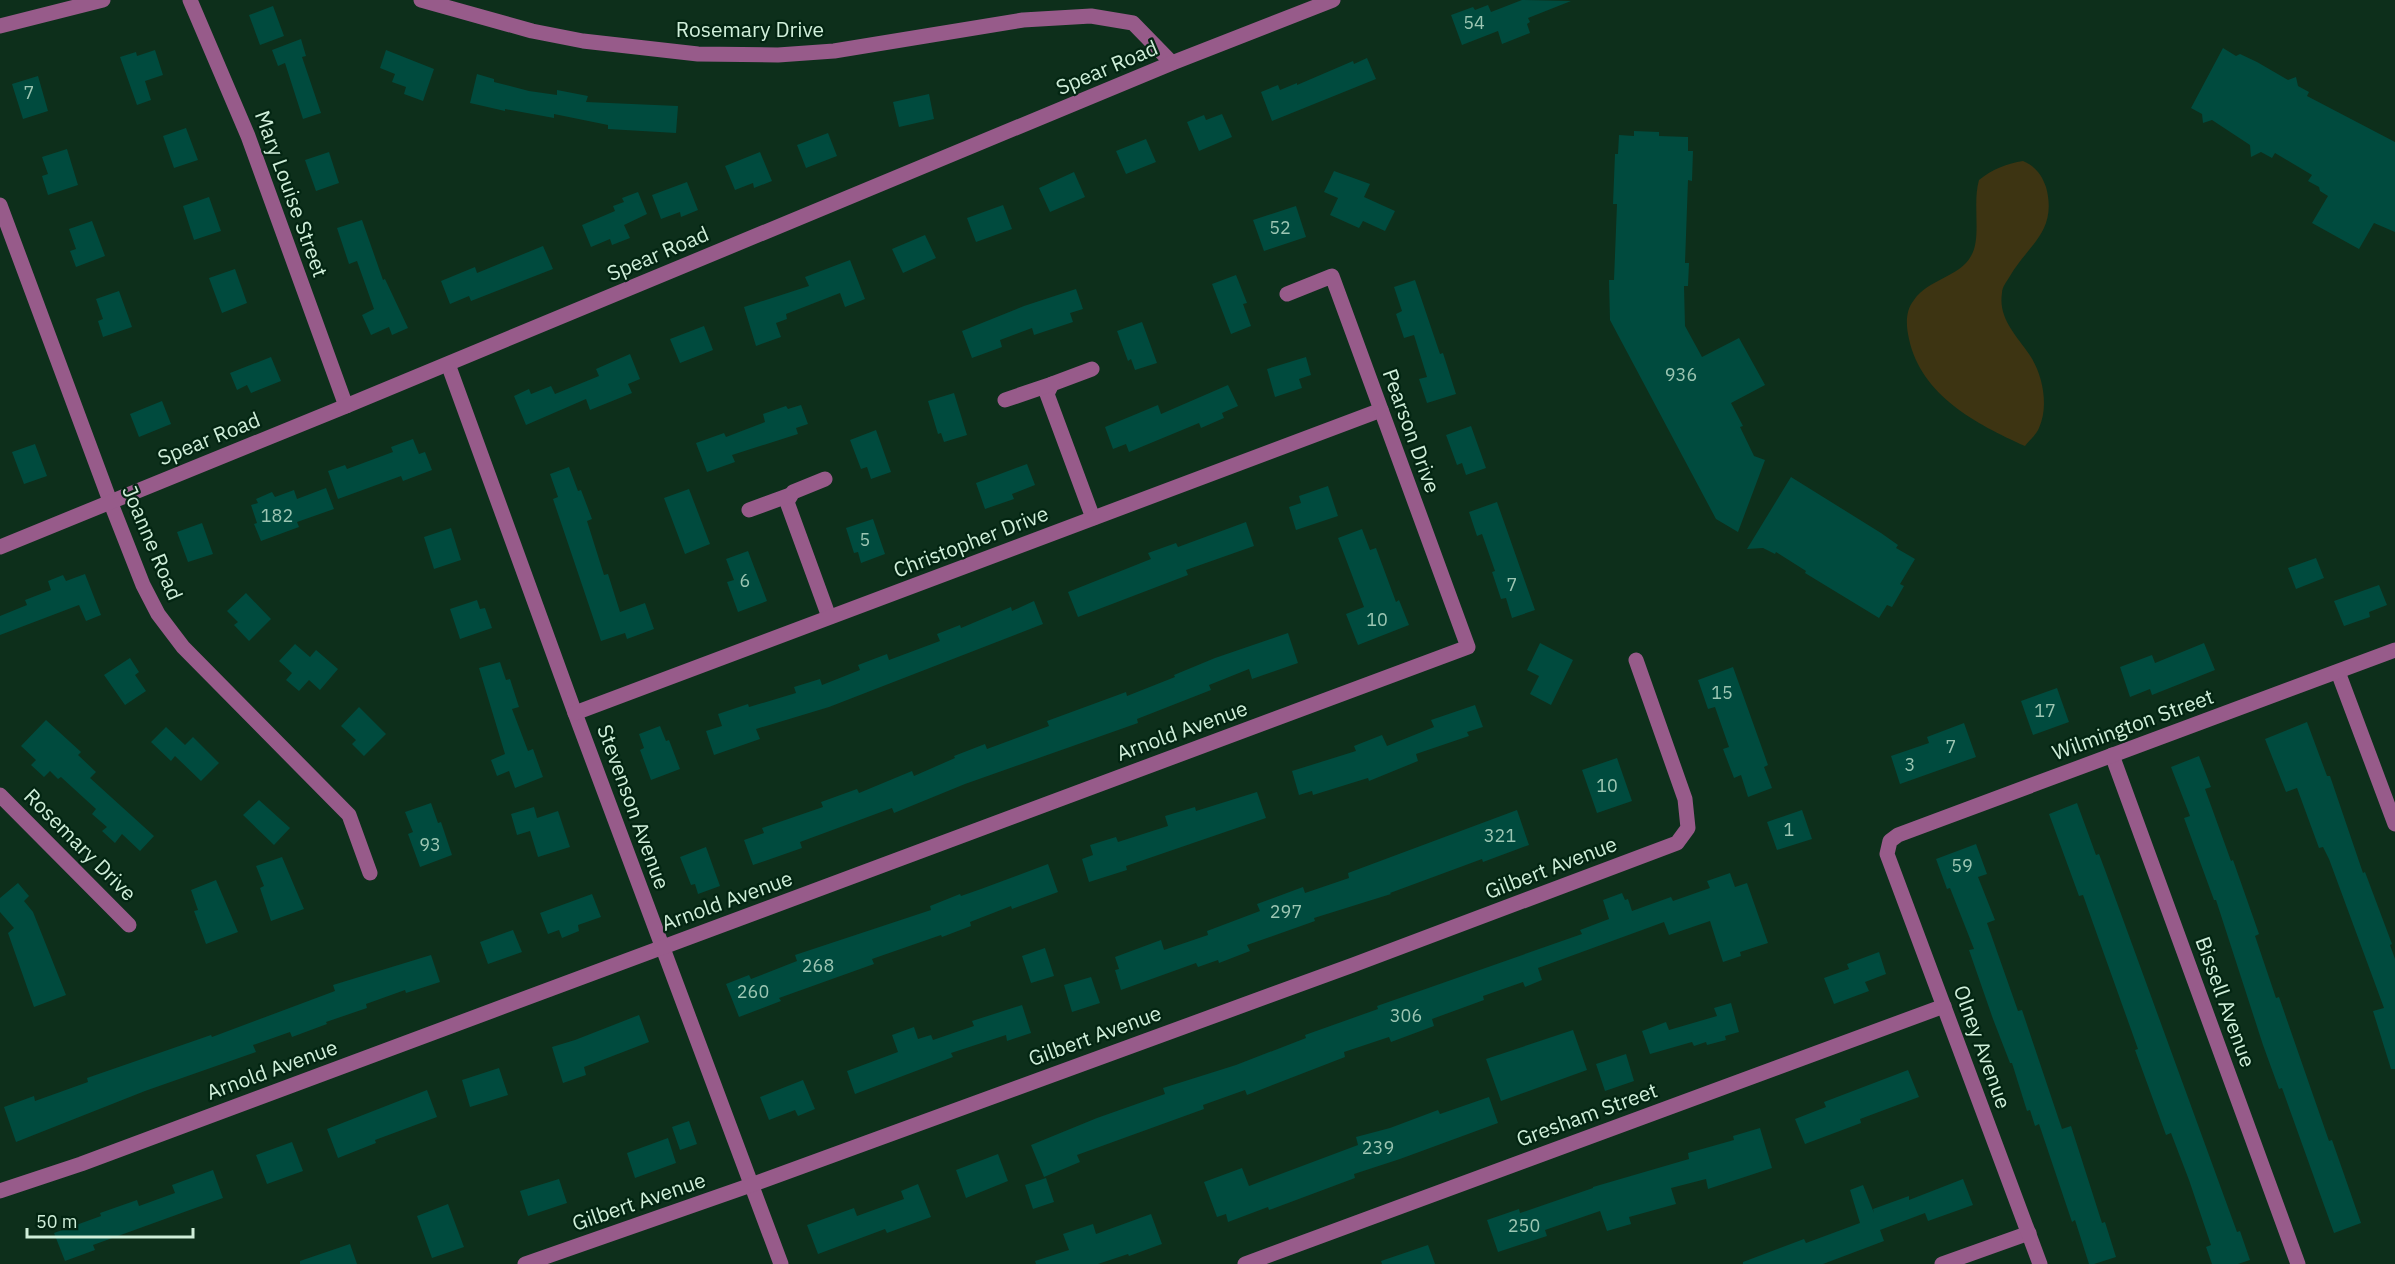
<svg xmlns="http://www.w3.org/2000/svg" width="2395" height="1264" font-family="'IBM Plex Sans',sans-serif">
<style>
.green{fill:#3d3412}
.building{fill:#004b3e}
.lines{fill:none;stroke-linecap:round;stroke-linejoin:round}
.minor{stroke:#975b8a;stroke-width:15}
.labels{text-anchor:middle;stroke-width:4.5;stroke-linejoin:round;paint-order:stroke}
.number-label{font-size:18px;fill:#9cc6b3}
.street-label{font-size:21px;fill:#d0efda;stroke:#032512}
</style>
<rect width="100%" height="100%" fill="#0d2f1b"/>
<path class="green" d="M2023,161C2035,166 2042,175 2046,187C2058,231 2028,245 2010,276C2007,281 2002,287 2002,293C1998,318 2016,335 2029,354C2043,374 2049,406 2039,428C2036,435 2029,441 2025,446C1976,424 1921,395 1909,339C1906,326 1905,311 1914,300C1928,279 1960,277 1971,256C1982,238 1972,204 1979,180C1991,170 2008,163 2023,161Z"/>
<g class="building">
<polygon points="1522,0 1571,1 1528,18 1530,22 1527,24 1530,33 1502,44 1498,31 1462,45 1451,15 1473,7 1475,10 1488,5 1491,12"/>
<polygon points="273,6 284,36 260,45 249,15"/>
<polygon points="301,39 306,56 302,57 321,113 303,119 285,63 278,66 272,50"/>
<polygon points="2223,48 2236,56 2240,54 2257,62 2288,80 2296,77 2298,86 2309,92 2307,96 2395,142 2395,232 2374,223 2359,249 2312,223 2328,196 2320,191 2319,187 2308,181 2312,175 2275,153 2272,158 2261,152 2251,157 2250,145 2212,120 2203,123 2202,114 2191,108"/>
<polygon points="155,50 163,75 145,81 151,100 137,105 120,57 136,52 137,56"/>
<polygon points="386,50 434,69 423,101 404,94 406,87 392,82 395,74 380,68"/>
<polygon points="1367,58 1376,79 1272,121 1261,92 1278,85 1280,90 1297,83 1297,85 1353,61 1354,64"/>
<polygon points="477,74 494,79 494,82 529,91 557,95 557,90 588,96 586,102 678,106 676,133 608,129 608,125 554,114 554,118 505,109 505,111 470,103"/>
<polygon points="38,76 48,111 23,119 12,84"/>
<polygon points="929,94 934,119 899,127 893,102"/>
<polygon points="1222,114 1232,137 1199,151 1187,122 1204,115 1206,120"/>
<polygon points="186,128 198,160 174,168 163,136"/>
<polygon points="1634,131 1659,132 1659,136 1688,137 1688,151 1693,151 1692,181 1688,180 1685,263 1689,263 1688,286 1684,286 1685,326 1702,357 1739,338 1765,385 1731,403 1743,426 1740,427 1754,456 1765,460 1738,532 1716,519 1610,320 1609,280 1614,280 1617,204 1613,204 1615,154 1618,154 1619,135 1634,136"/>
<polygon points="828,133 837,156 806,168 797,145"/>
<polygon points="1146,139 1156,162 1126,174 1116,151"/>
<polygon points="67,149 78,185 48,195 42,176 48,174 42,157"/>
<polygon points="329,152 339,183 316,191 305,160"/>
<polygon points="760,152 772,181 754,188 753,183 735,190 725,166"/>
<polygon points="1334,171 1370,184 1364,197 1395,211 1385,231 1363,221 1359,228 1330,215 1338,198 1324,192"/>
<polygon points="1074,172 1085,197 1050,212 1039,188"/>
<polygon points="687,182 698,210 681,217 680,212 661,219 652,195"/>
<polygon points="638,192 647,214 624,225 630,238 612,245 610,239 591,247 582,225 615,211 613,206 624,202 622,198"/>
<polygon points="209,197 221,231 194,240 183,206"/>
<polygon points="1003,205 1012,229 976,242 967,218"/>
<polygon points="1296,206 1306,237 1264,251 1253,220"/>
<polygon points="362,220 383,280 385,279 408,328 392,335 389,327 371,335 362,315 374,309 357,261 349,264 337,228"/>
<polygon points="92,221 105,256 76,267 70,251 76,249 69,229"/>
<polygon points="925,235 936,258 903,273 892,249"/>
<polygon points="543,246 553,269 471,301 469,296 450,304 441,281 475,267 477,273"/>
<polygon points="850,260 865,299 845,307 840,293 786,314 787,319 776,323 781,337 756,346 744,307 809,286 805,277"/>
<polygon points="235,269 247,303 222,313 209,278"/>
<polygon points="1236,275 1247,303 1243,304 1251,326 1231,334 1212,284"/>
<polygon points="1415,280 1440,354 1443,353 1456,394 1427,403 1419,379 1427,377 1414,335 1404,338 1396,314 1402,311 1394,287"/>
<polygon points="1076,289 1083,309 1070,313 1073,322 1034,335 1032,328 1000,340 1002,347 972,358 962,331 1024,306"/>
<polygon points="119,291 132,327 103,337 98,321 103,319 96,299"/>
<polygon points="1142,322 1157,363 1135,370 1131,359 1128,361 1117,331"/>
<polygon points="704,326 713,350 680,363 670,339"/>
<polygon points="630,354 640,379 628,384 632,393 590,410 586,399 526,425 514,396 529,389 531,394 551,386 555,394 599,376 596,369"/>
<polygon points="271,357 281,381 251,393 247,385 237,390 230,373"/>
<polygon points="1306,357 1311,375 1299,379 1302,388 1275,397 1267,369"/>
<polygon points="1228,385 1238,406 1222,413 1224,418 1201,428 1199,423 1129,452 1126,444 1113,449 1105,427 1158,405 1161,414"/>
<polygon points="954,393 967,435 944,442 941,433 938,434 928,401"/>
<polygon points="162,401 171,424 139,437 130,414"/>
<polygon points="801,405 808,424 796,428 798,434 732,455 735,462 707,472 696,443 724,433 726,437 765,422 763,414 786,406 788,409"/>
<polygon points="1471,426 1486,468 1466,475 1462,463 1457,465 1446,435"/>
<polygon points="876,430 891,472 871,479 867,467 861,469 850,440"/>
<polygon points="413,439 419,454 425,452 432,470 403,481 401,476 338,499 328,471 345,465 347,469 393,452 391,447"/>
<polygon points="35,444 47,476 24,484 12,452"/>
<polygon points="1027,464 1035,485 1012,494 1014,499 985,509 976,483"/>
<polygon points="569,467 578,491 581,490 592,519 587,521 604,575 608,574 620,612 645,603 654,629 627,639 625,633 601,641 553,499 558,497 550,474"/>
<polygon points="1791,477 1881,533 1898,545 1896,548 1915,559 1900,584 1904,586 1892,607 1887,605 1879,618 1805,573 1806,571 1776,552 1775,554 1763,548 1747,549"/>
<polygon points="1328,486 1338,516 1296,530 1289,507 1301,503 1299,496"/>
<polygon points="326,488 334,509 297,522 299,527 261,541 254,524 257,523 251,505 258,503 256,499 272,492 275,497 294,490 297,499"/>
<polygon points="689,489 710,544 685,554 664,498"/>
<polygon points="1497,502 1535,610 1512,618 1506,598 1501,599 1492,572 1495,571 1482,534 1477,536 1469,512"/>
<polygon points="873,519 885,554 861,563 858,552 854,553 846,528"/>
<polygon points="1246,522 1254,546 1186,570 1188,575 1078,617 1068,592 1151,559 1148,553 1176,543 1178,547"/>
<polygon points="202,523 213,554 188,562 177,532"/>
<polygon points="451,528 461,560 434,569 424,537"/>
<polygon points="1362,529 1370,550 1376,548 1396,602 1399,600 1409,625 1358,645 1346,614 1364,607 1338,538"/>
<polygon points="748,551 767,601 738,612 727,582 734,580 726,559"/>
<polygon points="2316,558 2324,578 2296,589 2288,568"/>
<polygon points="85,574 101,615 86,621 79,605 0,635 0,616 27,605 25,600 51,590 48,581 63,575 66,581"/>
<polygon points="2379,585 2387,605 2369,612 2370,617 2344,626 2334,601"/>
<polygon points="246,593 271,619 249,641 234,625 238,622 227,611"/>
<polygon points="477,600 480,609 485,608 492,628 460,639 450,609"/>
<polygon points="1034,601 1043,624 829,707 756,729 760,739 714,755 706,731 722,726 718,714 748,704 749,707 796,693 794,687 820,679 822,685 860,670 858,665 887,654 889,660 940,641 937,634 960,625 961,628 1011,607 1012,611"/>
<polygon points="1288,633 1298,663 1252,679 1249,669 1209,685 1211,690 1137,719 1138,723 965,784 894,813 892,808 800,842 802,848 753,865 744,840 764,833 762,828 823,807 821,802 857,789 859,793 912,771 914,776 955,758 954,756 985,744 987,749 1049,726 1047,721 1126,692 1127,696 1175,677 1174,675 1215,658"/>
<polygon points="1540,643 1573,660 1551,705 1530,694 1539,676 1527,670"/>
<polygon points="2204,643 2215,670 2152,695 2150,689 2130,697 2120,667 2152,655 2155,663"/>
<polygon points="295,644 310,657 316,650 338,669 320,690 309,680 299,691 286,680 292,673 279,661"/>
<polygon points="130,658 139,672 135,675 146,691 125,705 104,675"/>
<polygon points="500,662 506,680 510,679 519,707 512,709 528,751 533,749 543,777 515,788 509,771 497,776 491,760 505,754 479,668"/>
<polygon points="1733,667 1768,765 1764,767 1772,788 1748,797 1741,775 1734,778 1723,749 1729,747 1715,707 1708,709 1698,680"/>
<polygon points="2057,688 2069,722 2033,735 2021,701"/>
<polygon points="1475,705 1483,727 1467,732 1469,736 1416,754 1418,761 1369,781 1368,778 1313,795 1312,791 1299,795 1292,771 1356,751 1354,746 1382,735 1387,746 1434,727 1431,720"/>
<polygon points="359,707 386,734 364,756 352,744 356,740 341,726"/>
<polygon points="46,720 81,752 78,755 96,772 90,778 154,836 140,851 122,834 115,843 102,831 107,827 92,814 96,809 61,777 58,779 50,771 44,777 31,765 36,760 21,746"/>
<polygon points="2307,722 2327,776 2330,776 2363,873 2365,872 2392,944 2390,945 2395,959 2395,1069 2391,1069 2373,1011 2384,1008 2329,859 2323,847 2319,848 2297,788 2286,792 2265,739"/>
<polygon points="1964,723 1976,757 1900,784 1891,756 1929,743 1927,737"/>
<polygon points="660,726 666,741 669,740 680,769 651,780 640,750 644,748 639,734"/>
<polygon points="166,727 185,745 193,737 219,763 201,781 175,756 171,761 151,742"/>
<polygon points="2199,756 2211,787 2205,789 2231,861 2233,860 2259,934 2255,936 2276,998 2279,997 2329,1141 2332,1140 2361,1223 2334,1233 2282,1088 2279,1089 2263,1045 2216,900 2214,900 2184,818 2190,816 2171,767"/>
<polygon points="1617,758 1632,801 1597,813 1582,770"/>
<polygon points="1257,792 1266,818 1126,866 1127,870 1089,882 1082,859 1093,855 1090,845 1116,837 1118,842 1168,826 1165,816 1195,807 1196,811"/>
<polygon points="259,800 290,828 274,845 243,815"/>
<polygon points="431,803 438,823 441,822 452,855 420,867 408,834 413,832 405,812"/>
<polygon points="2077,803 2096,855 2099,854 2105,870 2237,1232 2240,1231 2250,1260 2238,1264 2212,1264 2206,1247 2211,1245 2189,1180 2171,1133 2166,1135 2135,1050 2138,1049 2104,954 2083,895 2079,896 2049,814"/>
<polygon points="534,807 537,818 558,811 570,847 538,857 530,831 517,835 511,814"/>
<polygon points="1517,810 1529,845 1483,862 1482,859 1390,893 1391,894 1314,918 1315,921 1247,945 1250,951 1219,963 1218,960 1198,967 1196,963 1121,990 1115,970 1119,969 1115,957 1161,940 1164,950 1208,935 1207,931 1260,911 1257,904 1303,887 1305,893 1349,878 1348,873"/>
<polygon points="1802,810 1812,839 1777,850 1767,822"/>
<polygon points="1976,844 1987,874 1978,877 1995,920 1987,923 2018,1011 2022,1010 2062,1129 2071,1126 2102,1223 2105,1222 2116,1257 2094,1264 2089,1264 2075,1220 2072,1222 2039,1124 2035,1126 2030,1110 2027,1111 2012,1063 2010,1063 1993,1019 1969,950 1974,949 1950,888 1947,889 1936,859"/>
<polygon points="706,847 720,886 698,894 695,884 691,885 680,857"/>
<polygon points="282,857 304,909 271,921 260,888 264,886 256,866"/>
<polygon points="1048,864 1058,892 1012,909 1011,906 970,922 971,926 942,937 941,935 872,959 874,964 779,998 781,1001 739,1017 726,984 749,975 751,979 797,961 795,955 931,910 930,906 960,894 961,896 981,889"/>
<polygon points="1730,873 1735,887 1747,883 1768,943 1740,952 1741,956 1723,962 1710,921 1669,935 1664,922 1538,968 1542,980 1525,987 1523,982 1483,996 1484,1000 1432,1019 1434,1026 1391,1042 1389,1037 1344,1052 1345,1057 1247,1095 1245,1090 1203,1105 1204,1109 1077,1155 1080,1162 1044,1177 1031,1145 1097,1118 1165,1094 1163,1088 1236,1065 1306,1038 1305,1035 1378,1009 1377,1006 1582,934 1580,930 1609,919 1603,900 1622,893 1625,900 1628,899 1632,911 1671,897 1673,901 1710,888 1707,881"/>
<polygon points="216,880 238,932 206,944 194,911 198,910 191,890"/>
<polygon points="18,883 29,896 24,901 33,912 66,995 34,1007 8,933 14,928 0,912 0,898"/>
<polygon points="592,894 601,917 578,925 579,931 562,938 559,930 548,934 540,913"/>
<polygon points="513,930 522,952 488,964 480,942"/>
<polygon points="1045,948 1054,976 1031,983 1022,956"/>
<polygon points="1879,952 1886,974 1865,982 1869,991 1834,1004 1824,978 1849,969 1847,964"/>
<polygon points="431,955 440,982 406,993 405,990 366,1004 367,1008 326,1022 327,1024 292,1037 290,1032 253,1045 256,1052 145,1091 16,1142 4,1107 34,1096 35,1101 88,1082 87,1078 211,1035 212,1037 335,991 333,985"/>
<polygon points="1091,977 1100,1003 1072,1012 1064,985"/>
<polygon points="1731,1003 1739,1032 1725,1036 1726,1040 1707,1045 1706,1042 1694,1046 1692,1042 1650,1054 1642,1031 1666,1022 1669,1030 1717,1016 1714,1008"/>
<polygon points="1022,1005 1031,1033 1007,1041 1006,1035 951,1053 953,1057 855,1094 847,1071 898,1052 892,1035 914,1027 918,1039 931,1035 933,1040 974,1026 972,1021"/>
<polygon points="639,1015 649,1042 584,1067 586,1075 563,1083 552,1047 575,1040"/>
<polygon points="1573,1030 1587,1070 1501,1101 1486,1059"/>
<polygon points="1626,1054 1634,1081 1605,1091 1596,1064"/>
<polygon points="499,1068 508,1095 470,1107 462,1080"/>
<polygon points="1908,1070 1919,1097 1860,1119 1861,1123 1805,1144 1795,1119 1826,1107 1824,1102"/>
<polygon points="803,1080 815,1109 798,1116 795,1110 769,1120 760,1097"/>
<polygon points="427,1090 437,1117 375,1140 376,1143 338,1158 327,1129"/>
<polygon points="1489,1097 1498,1123 1400,1159 1354,1174 1355,1178 1269,1210 1268,1207 1228,1222 1226,1214 1217,1217 1204,1182 1242,1168 1249,1186 1358,1145 1356,1137 1390,1128 1438,1110 1440,1114"/>
<polygon points="689,1121 697,1144 680,1150 672,1127"/>
<polygon points="1760,1128 1772,1168 1708,1189 1706,1179 1671,1188 1676,1204 1629,1217 1631,1224 1607,1231 1600,1211 1545,1230 1547,1236 1498,1252 1487,1220 1519,1209 1520,1213 1593,1188 1593,1187 1689,1159 1688,1153 1734,1140 1733,1136"/>
<polygon points="668,1138 676,1163 635,1178 627,1153"/>
<polygon points="292,1142 303,1171 267,1184 256,1155"/>
<polygon points="998,1154 1008,1181 966,1198 956,1170"/>
<polygon points="213,1170 223,1198 93,1245 95,1250 65,1261 54,1233 101,1216 100,1213 137,1200 139,1206 175,1193 172,1185"/>
<polygon points="1046,1178 1054,1202 1033,1209 1025,1185"/>
<polygon points="559,1179 567,1203 528,1216 520,1191"/>
<polygon points="1963,1179 1973,1205 1928,1221 1925,1213 1880,1230 1884,1241 1823,1264 1743,1264 1743,1262 1804,1239 1806,1243 1860,1223 1850,1190 1863,1185 1874,1213 1873,1209 1909,1196 1909,1200"/>
<polygon points="918,1184 931,1217 887,1233 885,1229 818,1254 807,1225 854,1208 857,1216 904,1199 901,1191"/>
<polygon points="448,1204 464,1247 432,1258 417,1216"/>
<polygon points="1151,1214 1162,1244 1129,1256 1128,1254 1098,1264 1036,1264 1035,1261 1069,1250 1063,1234 1093,1224 1096,1234"/>
<polygon points="350,1244 357,1264 300,1264 300,1261"/>
<polygon points="1428,1245 1435,1264 1382,1264 1381,1261"/>
</g>
<g class="lines">
<g class="minor">
<polyline points="190,0 248,136 346,406"/>
<polyline points="421,0 532,31 583,41 698,54 778,55 834,51 1023,20 1091,16 1133,23 1172,63"/>
<polyline points="0,26 103,0"/>
<polyline points="0,205 110,501 143,585 158,614 183,647 349,815 370,873"/>
<polyline points="448,364 575,713 781,1264"/>
<polyline points="1092,369 1052,384 1047,394 1093,518"/>
<polyline points="1005,400 1052,384"/>
<polyline points="825,479 793,492 787,502 829,617"/>
<polyline points="749,510 790,495"/>
<polyline points="0,547 346,406 1172,63 1333,0"/>
<polyline points="2338,672 2395,824"/>
<polyline points="575,713 1381,410"/>
<polyline points="2112,755 2298,1264"/>
<polyline points="0,795 129,925"/>
<polyline points="0,1191 81,1164 1468,647 1332,276 1287,294"/>
<polyline points="525,1264 751,1185 1353,965 1677,843 1688,828 1685,799 1636,660"/>
<polyline points="1245,1264 1944,1006"/>
<polyline points="1942,1264 2029,1233"/>
<polyline points="2040,1264 1887,854 1890,841 1898,835 2395,650"/>
</g>
</g>
<g class="labels">
<g class="number-label">
<text x="1474" y="29">54</text>
<text x="29" y="99">7</text>
<text x="1280" y="234">52</text>
<text x="1681" y="381">936</text>
<text x="277" y="522">182</text>
<text x="865" y="546">5</text>
<text x="745" y="587">6</text>
<text x="1512" y="591">7</text>
<text x="1377" y="626">10</text>
<text x="1722" y="699">15</text>
<text x="2045" y="717">17</text>
<text x="1951" y="753">7</text>
<text x="1910" y="771">3</text>
<text x="1607" y="792">10</text>
<text x="1789" y="836">1</text>
<text x="1500" y="842">321</text>
<text x="430" y="851">93</text>
<text x="1962" y="872">59</text>
<text x="1286" y="918">297</text>
<text x="818" y="972">268</text>
<text x="753" y="998">260</text>
<text x="1406" y="1022">306</text>
<text x="1378" y="1154">239</text>
<text x="1524" y="1232">250</text>
</g>
<g class="street-label">
<text x="750" y="37">Rosemary Drive</text>
<text transform="translate(1107 68) rotate(-23)" y="7">Spear Road</text>
<text transform="translate(291 194) rotate(70)" y="7">Mary Louise Street</text>
<text transform="translate(658 254) rotate(-23)" y="7">Spear Road</text>
<text transform="translate(1411 431) rotate(70)" y="7">Pearson Drive</text>
<text transform="translate(209 439) rotate(-22)" y="7">Spear Road</text>
<text transform="translate(971 542) rotate(-21)" y="7">Christopher Drive</text>
<text transform="translate(152 543) rotate(67)" y="7">Joanne Road</text>
<text transform="translate(2133 725) rotate(-20)" y="7">Wilmington Street</text>
<text transform="translate(1182 731) rotate(-20)" y="7">Arnold Avenue</text>
<text transform="translate(633 807) rotate(70)" y="7">Stevenson Avenue</text>
<text transform="translate(80 845) rotate(45)" y="7">Rosemary Drive</text>
<text transform="translate(1551 868) rotate(-21)" y="7">Gilbert Avenue</text>
<text transform="translate(727 901) rotate(-20)" y="7">Arnold Avenue</text>
<text transform="translate(2225 1002) rotate(70)" y="7">Bissell Avenue</text>
<text transform="translate(1095 1036) rotate(-20)" y="7">Gilbert Avenue</text>
<text transform="translate(1982 1047) rotate(70)" y="7">Olney Avenue</text>
<text transform="translate(272 1070) rotate(-20)" y="7">Arnold Avenue</text>
<text transform="translate(1587 1115) rotate(-20)" y="7">Gresham Street</text>
<text transform="translate(639 1202) rotate(-19)" y="7">Gilbert Avenue</text>
</g>
</g>
<path d="M27 1228v9h166v-9" fill="none" stroke="#d0efda" stroke-width="3"/>
<text x="36" y="1228" font-size="18" fill="#d0efda" stroke="#032512" stroke-width="4.5" paint-order="stroke">50 m</text>
</svg>
